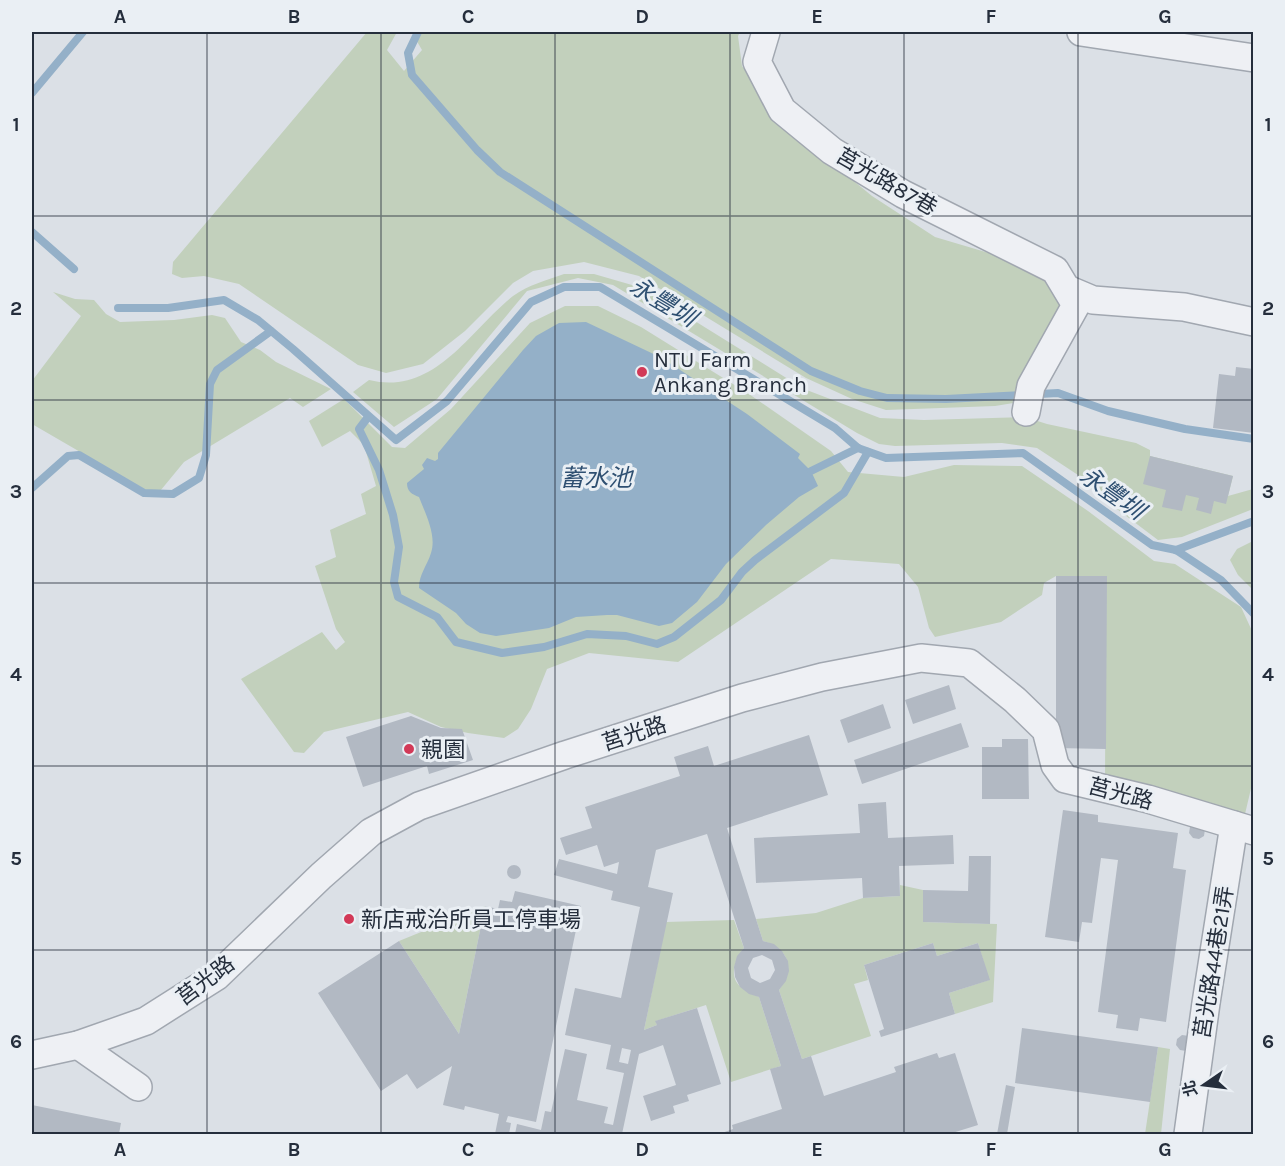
<svg xmlns="http://www.w3.org/2000/svg" width="1285" height="1166" font-family="Karla,'Noto Sans TC',sans-serif">
<style>
.green{fill:#c2d0bc}
.water{fill:#94b0c8}
.lines{fill:none;stroke-linecap:round;stroke-linejoin:round}
.stream{stroke:#94b0c8;stroke-width:8}
.building{fill:#b2b9c3;fill-rule:evenodd}
.minor-casing{stroke:#a1a7b0;stroke-width:30}
.minor{stroke:#eef0f4;stroke-width:27}
.grid{fill:none;stroke:#252e3c;stroke-width:1.5;stroke-opacity:0.55}
.poi-dot{fill:#d23957;stroke:#eaeff4;stroke-width:2}
.labels{text-anchor:middle;stroke-width:6;stroke-linejoin:round;paint-order:stroke}
.street-label{font-size:22px;fill:#252e3c;stroke:#eaeff4}
.poi-label{font-size:22px;fill:#252e3c;stroke:#eaeff4;text-anchor:start}
.water-label{font-size:24px;font-style:italic;fill:#2e4f71;stroke:#eaeff4}
.neatline{fill:none;stroke:#252e3c;stroke-width:2}
.grid-label{font-size:20px;text-anchor:middle;font-weight:bold;fill:#252e3c}
</style>
<rect width="100%" height="100%" fill="#dbe0e6"/>
<g class="green">
<polygon points="367,32 397,32 387,50 404,71 422,50 415,38 423,32 740,32 738,36 742,66 794,132 872,196 935,237 1036,267 1062,298 1058,322 1020,402 995,406 886,410 852,399 806,378 639,276 584,262 533,271 513,283 465,331 423,364 386,373 358,365 239,284 204,276 182,278 172,274 173,262"/>
<path d="M564,274H594L632,285L661,300L804,389L880,418L924,420L1025,417L1047,424L1136,443L1150,450V456L1233,476L1228,496L1253,489V509L1182,537L1158,540L1093,491L1078,475L1037,448L1002,443L895,446L879,444L857,433L613,285L578,278L527,291L437,399L394,427L353,392L369,380C435,396 469,331 513,296C528,285 547,280 564,274Z"/>
<polygon points="53,292 75,299 94,300 106,314 120,322 174,320 212,315 225,318 241,342 260,350 276,362 331,389 303,407 290,398 184,462 156,496 32,424 32,381 81,316"/>
<polygon points="565,306 598,306 641,327 749,394 831,451 848,472 904,477 954,465 1022,466 1088,511 1154,561 1175,564 1241,607 1253,633 1253,780 1245,814 1105,782 1106,576 1056,576 1044,583 1042,595 1001,622 935,637 929,628 918,587 899,564 831,559 678,662 589,653 547,669 531,709 518,729 504,738 468,733 441,727 408,712 324,732 304,753 294,752 241,679 322,632 336,650 345,642 336,629 315,566 336,557 330,530 366,514 361,494 376,486 364,445 350,431 322,447 309,421 344,399 392,447 405,448 451,409 530,323"/>
<polygon points="1253,541 1253,590 1238,575 1230,560 1237,549"/>
<path d="M900,885L923,890V922L997,924L993,1002L955,1014L949,993L989,980L978,943L937,956L933,943L864,965L868,980L854,984L871,1036L802,1059L779,990C795,969 790,949 763,941L756,919L816,913L863,898L900,896Z"/>
<polygon points="485,906 459,1034 399,941"/>
<path d="M734,920L744,948C735,959 728,977 741,987C746,991 754,994 759,997L781,1066L731,1082L706,1005L656,1021L657,1025L644,1030L666,922Z"/>
<polygon points="1158,1047 1170,1049 1161,1134 1145,1134"/>
</g>
<path class="water" d="M586,322L662,358L747,414L800,454L798,458L811,471L818,486L799,497L766,525L726,564L697,602L672,623L659,626L617,615H607L576,617L549,628L496,636L480,633L466,624L456,613L419,588C419,574 427,566 431,553C437,535 425,513 419,497C412,494 407,492 407,483L424,469L422,465L427,458L435,461L438,459V453L523,350L536,336L559,323Z"/>
<g class="lines">
<g class="stream">
<polyline points="418,32 408,53 412,75 477,150 500,172 811,371 860,391 887,398 946,399 1058,393 1108,411 1185,429 1254,439"/>
<polyline points="32,93 83,32"/>
<polyline points="32,232 74,269"/>
<polyline points="118,308 168,308 224,300 258,320 293,349 396,440 447,401 531,302 564,287 600,287 835,428 858,448 886,458 1023,453 1152,545 1176,550 1221,580 1254,614"/>
<polyline points="368,417 359,429 379,470 393,515 399,547 394,582 398,597 437,617 456,642 502,653 544,647 587,634 626,636 657,644 674,637 721,600 742,572 755,560 844,493 868,452"/>
<polyline points="811,471 858,448"/>
<polyline points="32,488 68,456 79,455 144,493 173,494 199,478 206,455 210,384 217,370 271,331"/>
<polyline points="1176,550 1254,521"/>
</g>
</g>
<g class="building">
<polygon points="1236,367 1254,369 1254,433 1213,428 1219,374 1235,376"/>
<polygon points="1150,456 1233,476 1226,504 1214,501 1211,514 1196,510 1199,498 1186,495 1182,511 1162,507 1166,490 1143,484"/>
<polygon points="1056,576 1107,576 1106,749 1056,748"/>
<polygon points="949,685 956,709 913,724 905,700"/>
<polygon points="883,704 891,728 848,743 840,720"/>
<polygon points="411,716 441,728 462,729 473,760 429,774 427,766 363,787 346,737"/>
<polygon points="961,723 969,747 862,784 854,760"/>
<path d="M809,735L828,795L727,828L763,941L774,944L782,951L788,961L789,971L786,981L779,990L802,1059L811,1056L824,1096L896,1072L894,1067L937,1053L939,1058L955,1053L978,1125L949,1134H719L733,1129L732,1125L782,1109L770,1069L781,1066L759,997L749,994L740,987L735,977L734,967L737,956L744,948L707,834L656,850L648,887L673,893L644,1030L657,1025L655,1021L697,1008L721,1084L687,1095L689,1101L673,1106L675,1113L651,1121L643,1096L676,1085L663,1045L639,1054L622,1134H515L517,1124L541,1130L545,1111L551,1112L565,1049L587,1054L577,1100L608,1107L604,1123L613,1125L624,1073L606,1069L611,1045L565,1035L575,988L621,998L640,907L611,900L613,891L554,875L559,859L617,874L619,862L604,867L597,845L566,855L560,838L592,828L585,807L680,776L674,757L708,746L714,766ZM762,955L772,960L775,970L770,979L760,983L751,978L748,968L753,958ZM622,1048L631,1050L628,1064L619,1062Z"/>
<polygon points="1002,739 1028,739 1029,799 982,799 982,747 1002,747"/>
<polygon points="886,802 888,838 953,835 954,864 899,866 900,896 863,898 862,878 756,883 754,838 860,833 858,804"/>
<polygon points="1063,810 1098,815 1098,822 1178,833 1173,868 1186,870 1166,1022 1140,1018 1138,1031 1116,1028 1118,1015 1098,1012 1118,860 1101,858 1092,923 1082,922 1079,942 1045,937"/>
<polygon points="1195,823 1205,829 1204,836 1199,839 1193,838 1189,833 1190,827"/>
<polygon points="969,856 991,856 990,924 923,922 923,890 968,891"/>
<circle cx="514" cy="872" r="7"/>
<polygon points="515,891 581,906 536,1122 508,1116 506,1122 511,1123 509,1134 495,1134 499,1114 465,1106 464,1110 443,1105 452,1066 417,1089 407,1074 381,1091 318,993 399,941 459,1034 485,906 498,909 500,900 512,902"/>
<polygon points="933,943 937,956 978,943 990,980 949,993 955,1014 881,1037 879,1031 884,1029 864,965"/>
<polygon points="1022,1028 1158,1047 1150,1102 1015,1083"/>
<polygon points="1182,1035 1189,1036 1186,1051 1180,1050 1176,1045 1177,1039"/>
<polygon points="1006,1085 1015,1087 1007,1134 997,1134"/>
<polygon points="32,1105 121,1123 119,1134 32,1134"/>
</g>
<g class="lines">
<g class="minor-casing">
<g id="minor">
<polyline points="766,32 757,62 782,110 832,151 903,194 1055,270 1076,305 1031,386 1026,412"/>
<polyline points="1081,32 1254,58"/>
<polyline points="1067,289 1093,300 1184,307 1254,322"/>
<polyline points="78,1045 138,1087"/>
<polyline points="32,1055 78,1045 146,1021 217,976 321,876 371,832 419,806 565,755 742,698 822,677 921,658 969,663 1015,700 1046,730 1055,765 1065,779 1148,799 1254,831"/>
<polyline points="1188,1134 1206,1003 1234,825"/>
</g>
</g>
<use href="#minor" class="minor"/>
</g>
<path class="grid" d="M207,32V1134M381,32V1134M555,32V1134M730,32V1134M904,32V1134M1078,32V1134M32,216H1254M32,400H1254M32,583H1254M32,766H1254M32,950H1254"/>
<g class="poi-dot">
<circle cx="642" cy="372" r="6"/>
<circle cx="409" cy="749" r="6"/>
<circle cx="349" cy="919" r="6"/>
</g>
<g class="labels">
<g class="street-label">
<text transform="translate(887 181) rotate(30)" y="8">莒光路87巷</text>
<text transform="translate(634 733) rotate(-18)" y="8">莒光路</text>
<text transform="translate(1121 793) rotate(15)" y="8">莒光路</text>
<text transform="translate(1213 962) rotate(-81)" y="8">莒光路44巷21弄</text>
<text transform="translate(205 980) rotate(-37)" y="8">莒光路</text>
</g>
<g class="poi-label">
<text x="654" y="367">NTU Farm<tspan x="654" dy="25">Ankang Branch</tspan></text>
<text x="421" y="757">親園</text>
<text x="361" y="927">新店戒治所員工停車場</text>
</g>
<g class="water-label">
<text transform="translate(663 302) rotate(31)" y="8">永豐圳</text>
<text x="596" y="486">蓄水池</text>
<text transform="translate(1112 493) rotate(35)" y="8">永豐圳</text>
</g>
</g>
<rect width="1285" height="1166" fill="none" stroke="#eaeff4" stroke-width="66"/>
<g transform="translate(1204 1085) rotate(256)" stroke="#eaeff4" stroke-width="4.5" paint-order="stroke">
<path d="M0-4.5L10 22L0 15L-10 22Z" fill="#252e3c"/>
<text y="-9" font-size="16" font-weight="bold" text-anchor="middle" fill="#252e3c">北</text>
</g>
<rect x="33" y="33" width="1219" height="1100" class="neatline"/>
<g class="grid-label">
<text x="120" y="23">A</text>
<text x="294" y="23">B</text>
<text x="468" y="23">C</text>
<text x="642" y="23">D</text>
<text x="817" y="23">E</text>
<text x="991" y="23">F</text>
<text x="1165" y="23">G</text>
<text x="16" y="131">1</text>
<text x="1268" y="131">1</text>
<text x="16" y="315">2</text>
<text x="1268" y="315">2</text>
<text x="16" y="498">3</text>
<text x="1268" y="498">3</text>
<text x="16" y="681">4</text>
<text x="1268" y="681">4</text>
<text x="16" y="865">5</text>
<text x="1268" y="865">5</text>
<text x="16" y="1048">6</text>
<text x="1268" y="1048">6</text>
<text x="120" y="1156">A</text>
<text x="294" y="1156">B</text>
<text x="468" y="1156">C</text>
<text x="642" y="1156">D</text>
<text x="817" y="1156">E</text>
<text x="991" y="1156">F</text>
<text x="1165" y="1156">G</text>
</g>
</svg>
